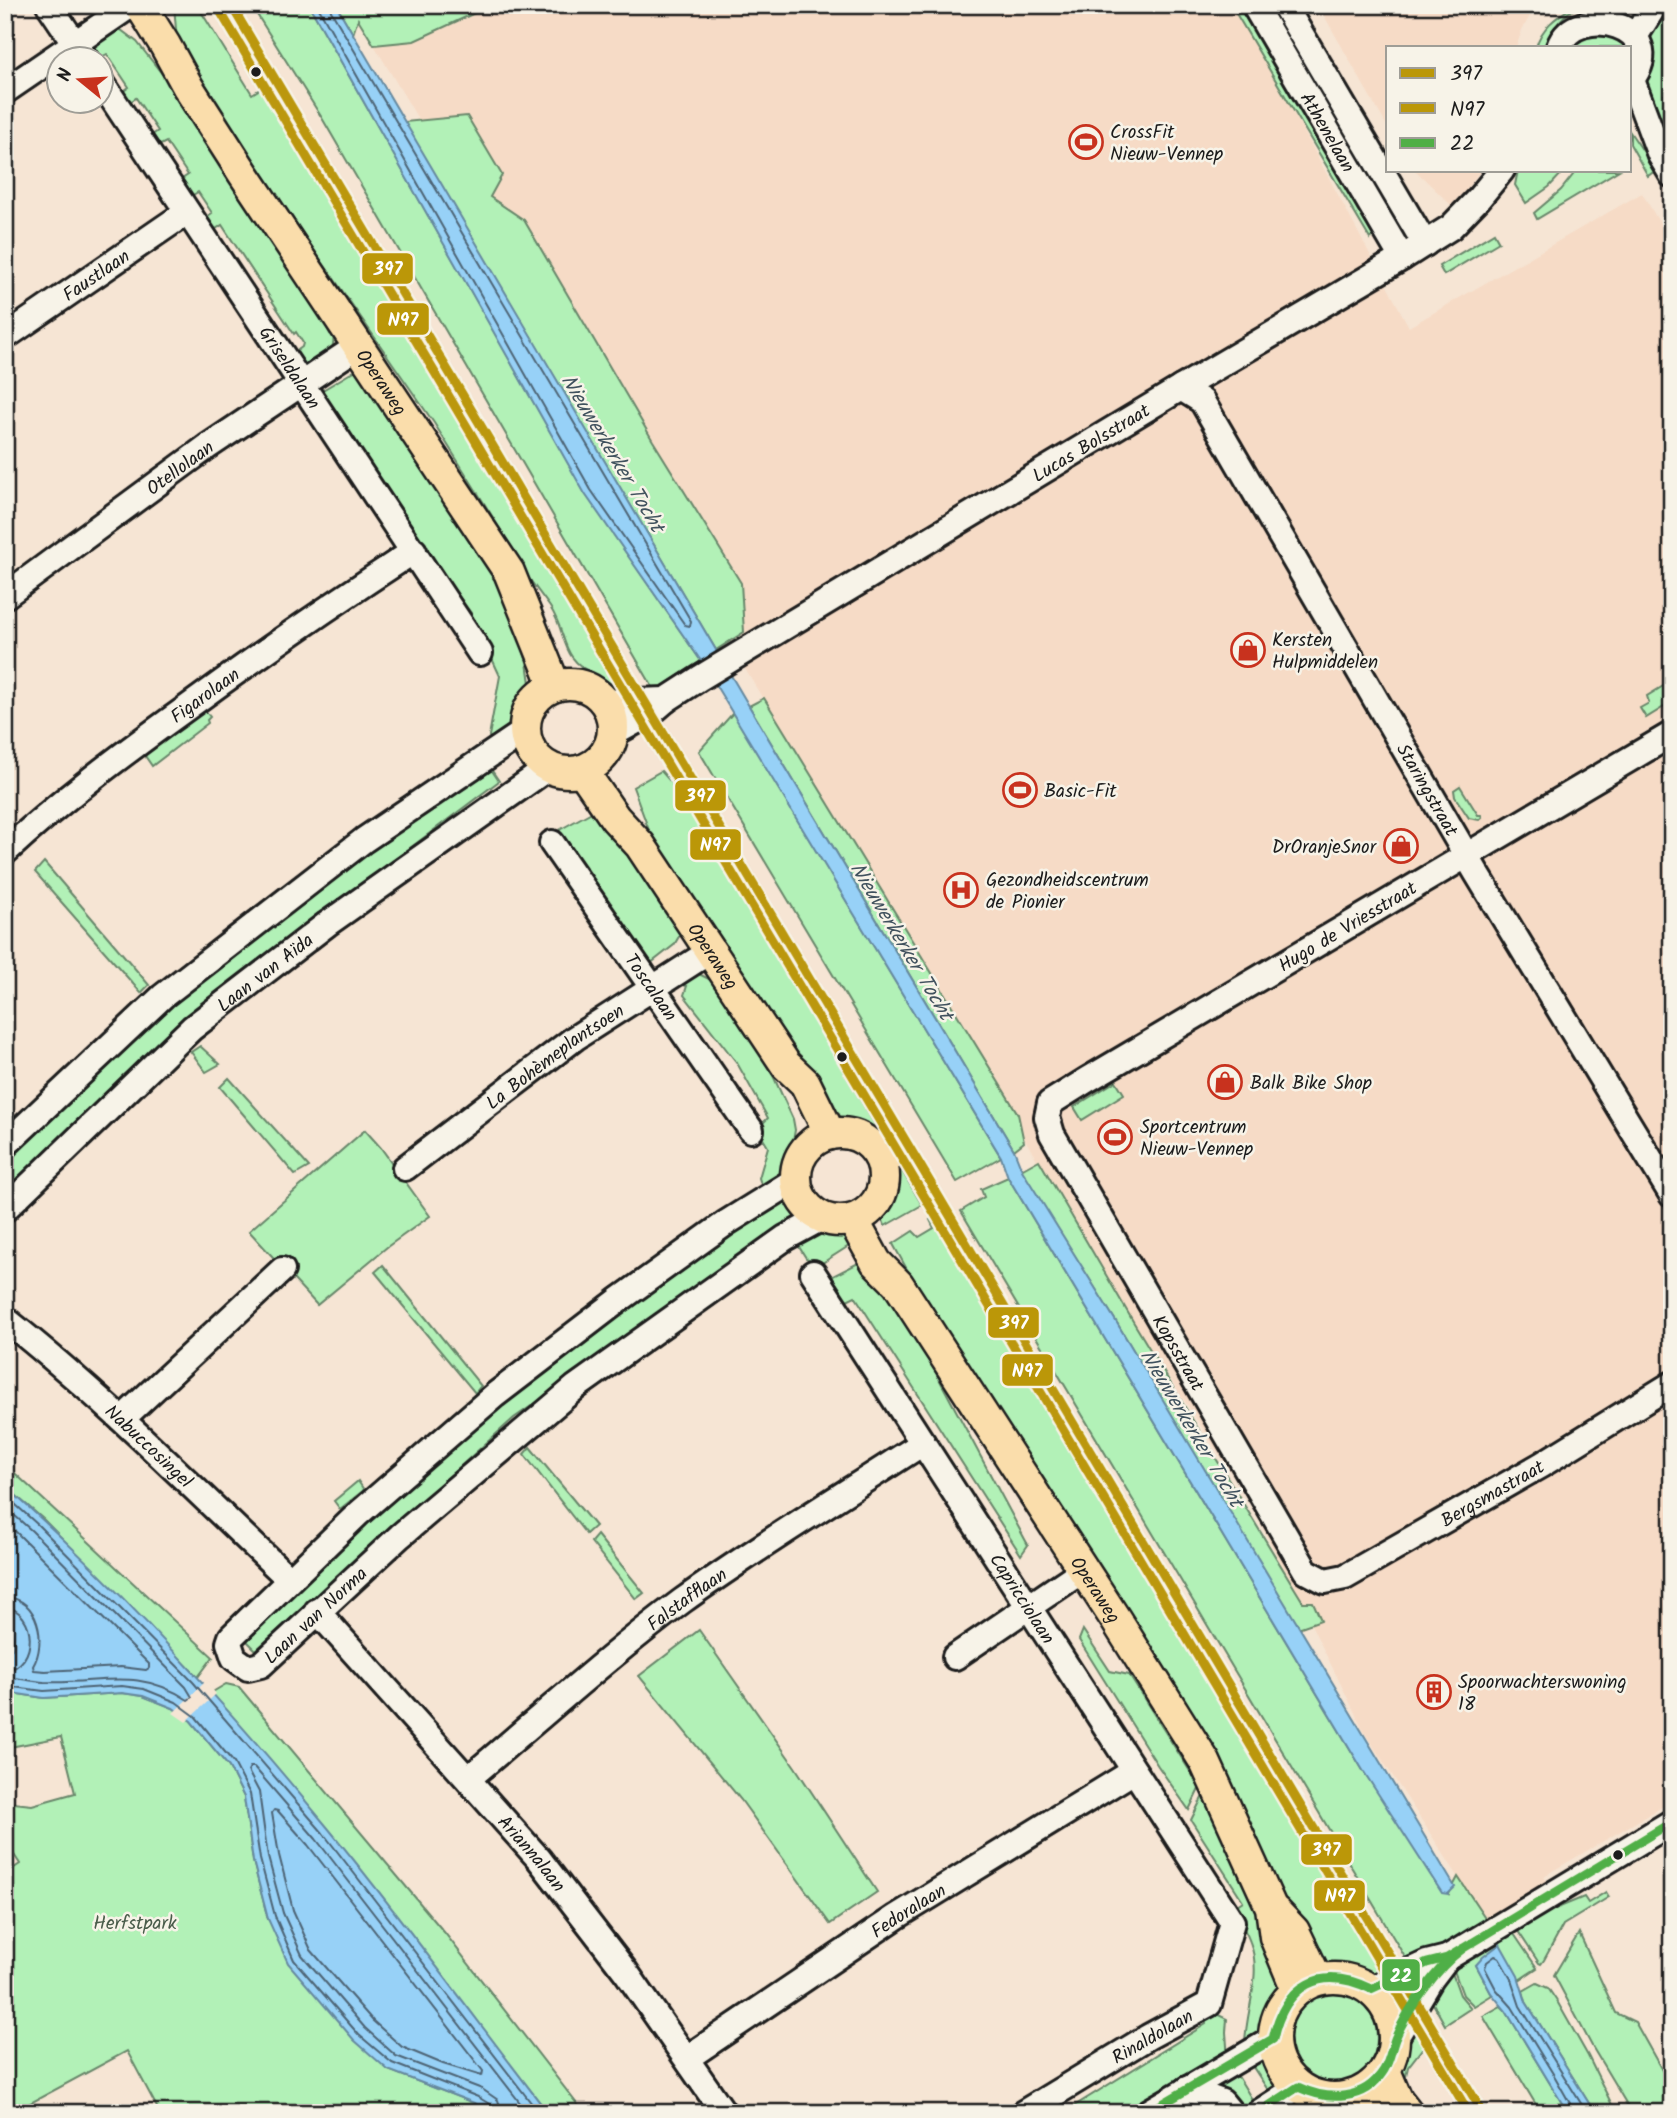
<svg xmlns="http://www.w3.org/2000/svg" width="1677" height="2118" font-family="Kalam,sans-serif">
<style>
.built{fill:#f6dbc6}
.green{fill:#b2f1b7;stroke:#67866a;stroke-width:2}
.water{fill:#97d1f7;stroke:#66899f;stroke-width:2}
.pier{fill:#f6e5d4}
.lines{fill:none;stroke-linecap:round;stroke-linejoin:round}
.shore{stroke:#4d6474;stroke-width:2}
.minor-casing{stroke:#1c1c1c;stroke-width:30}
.major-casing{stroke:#1c1c1c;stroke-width:35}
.minor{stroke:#f7f3e8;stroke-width:24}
.major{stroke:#faddab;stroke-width:30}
.bus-1-casing{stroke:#f7f3e8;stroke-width:14}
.bus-2-casing{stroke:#f7f3e8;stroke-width:14}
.bus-3-casing{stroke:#f7f3e8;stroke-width:14}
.bus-1{stroke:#bb9708;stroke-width:9}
.bus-2{stroke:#bb9708;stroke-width:9}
.bus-3{stroke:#50af46;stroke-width:9}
.bus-dot{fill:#1c1c1c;stroke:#f7f3e8;stroke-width:2.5}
.labels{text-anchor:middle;stroke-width:5;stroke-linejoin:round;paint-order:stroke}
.poi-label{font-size:19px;fill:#1c1c1c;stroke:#f7f3e8;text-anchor:start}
.street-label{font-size:19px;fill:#1c1c1c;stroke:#f7f3e8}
.park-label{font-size:19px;fill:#495c4a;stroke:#f7f3e8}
.water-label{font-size:21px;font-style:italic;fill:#41525e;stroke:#f7f3e8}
.line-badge{stroke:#f7f3e8;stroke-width:2.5}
.badge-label{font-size:19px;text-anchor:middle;font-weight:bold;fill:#fff}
</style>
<rect width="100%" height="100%" fill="#f6e5d4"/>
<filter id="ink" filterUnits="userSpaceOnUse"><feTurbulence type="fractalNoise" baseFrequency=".0143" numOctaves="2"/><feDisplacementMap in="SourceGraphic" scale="14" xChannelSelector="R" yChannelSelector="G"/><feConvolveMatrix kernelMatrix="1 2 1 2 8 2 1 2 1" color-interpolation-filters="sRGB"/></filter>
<g filter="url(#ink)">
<g class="built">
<polygon points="381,5 1236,5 1409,327 1642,193 1672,244 1672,1801 1544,1876 1548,1885 1488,1922 1366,1735 1249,1500 1134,1323 358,18"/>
<polygon points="1318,5 1525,5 1530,16 1522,30 1516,47 1388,47 1388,128"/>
<polygon points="1415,170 1481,170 1466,190 1451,205"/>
</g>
<g class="green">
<path d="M174,5H197L252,94L265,86L627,686C610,685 610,683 597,676C558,658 569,636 550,607C536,587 520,570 512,548L434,423L178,54Z"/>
<polygon points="251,5 309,5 585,493 701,661 655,691 322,118"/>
<polygon points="336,5 492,5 414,41 374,45 358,19 353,34"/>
<polygon points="1231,5 1247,5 1381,231 1370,239"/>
<path d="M1575,5H1582C1563,13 1552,27 1549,47H1536C1542,26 1557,17 1575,5Z"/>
<polygon points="1663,5 1672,5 1672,91 1664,95 1672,109 1672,147 1641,95 1651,46 1649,31"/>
<polygon points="1594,28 1623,42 1625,47 1575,47 1579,37"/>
<path d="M116,29L121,30L137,42L177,93L319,311L330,334L333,333C336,350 327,357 314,366L295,361L291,355L302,347L303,343L296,332L294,334L222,225L210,233L201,221L212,213L198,192L186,199L176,183L188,175L166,142L153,149L146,139L158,131L136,98L124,106L117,96L129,87L107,54L98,59L92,58L96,39Z"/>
<polygon points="467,116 502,175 490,197 524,220 653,441 741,583 744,632 716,650 404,122"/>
<polygon points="1630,132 1656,170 1648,176 1630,144"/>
<polygon points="1518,170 1565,170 1549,187 1526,203 1515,185"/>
<polygon points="1577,170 1619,170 1537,219 1534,213 1561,190"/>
<polygon points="1494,233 1499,242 1444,275 1439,266"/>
<polygon points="356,370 487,556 515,624 527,662 530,683 512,728 490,741 489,736 500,676 471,613 415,537 316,394"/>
<polygon points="1665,685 1672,687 1672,702 1646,718 1640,708 1649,703 1647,696"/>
<polygon points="764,698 1018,1114 1024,1142 1014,1150 749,706"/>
<polygon points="203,708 210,717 207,720 208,723 152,766 143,753"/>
<polygon points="733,713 1001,1157 957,1182 699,751"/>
<polygon points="486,762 499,781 191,1013 5,1195 5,1157 168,1001"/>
<path d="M661,771L678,790L922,1205L885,1226C872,1202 903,1180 884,1148C868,1121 833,1129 826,1097L657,852L633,787Z"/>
<polygon points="1460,786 1478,815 1481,815 1482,817 1479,820 1469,818 1455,797 1454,790"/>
<polygon points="597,809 681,933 674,945 646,967 554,833"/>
<polygon points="44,862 149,985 141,993 35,872"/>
<polygon points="699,974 715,982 765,1058 793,1119 795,1130 791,1153 779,1181 764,1193 759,1178 768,1147 757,1129 768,1118 737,1063 684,995 687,986 676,983 687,975"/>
<polygon points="200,1046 220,1064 206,1072 191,1052"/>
<polygon points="229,1078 309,1167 295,1175 220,1087"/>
<polygon points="1116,1081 1124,1094 1082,1120 1074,1107"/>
<polygon points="365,1130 381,1148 430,1216 387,1247 317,1305 249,1231"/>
<polygon points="1039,1160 1134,1323 1295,1589 1303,1602 1313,1602 1321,1620 1298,1628 1117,1323 1021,1170"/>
<polygon points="1008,1177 1364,1772 1449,1894 1458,1877 1488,1922 1461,1939 1409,1964 961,1211 984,1197 981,1189"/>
<polygon points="785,1196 791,1207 801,1219 514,1418 256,1650 246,1640 245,1630 502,1402 670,1270"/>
<polygon points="937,1216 1388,1972 1364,1975 1331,1965 1325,1961 1302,1930 936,1322 893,1244 913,1231 919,1237 934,1228 930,1220"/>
<polygon points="816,1231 837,1232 852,1244 819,1265 806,1258 796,1242"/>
<polygon points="864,1260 921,1345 1028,1545 1021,1555 855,1296 841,1303 834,1295 839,1290 831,1277"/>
<polygon points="383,1265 481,1386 475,1393 375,1272"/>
<polygon points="530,1447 595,1526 586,1534 524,1454"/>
<polygon points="5,1464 213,1657 198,1677 43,1519 5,1486"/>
<polygon points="358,1481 364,1490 340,1509 334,1501"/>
<polygon points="597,1535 644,1593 636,1599 591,1542"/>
<polygon points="699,1630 795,1767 877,1892 830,1924 741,1800 639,1676"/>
<polygon points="1083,1630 1110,1671 1129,1675 1200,1787 1189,1810 1158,1766 1079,1640"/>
<polygon points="226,1684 239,1687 444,1932 584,2113 548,2113 328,1829 211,1693"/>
<polygon points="5,1692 44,1698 122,1693 143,1696 173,1708 191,1721 229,1767 244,1797 253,1861 268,1919 388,2070 474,2103 490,2113 160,2113 127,2051 12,2113 5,2113 5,1874 20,1864 5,1841 5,1802 32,1805 75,1793 61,1737 5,1748"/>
<path d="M1207,1788L1244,1871L1281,1984L1268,2008L1259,2033L1245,2045C1245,2012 1263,1975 1250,1942C1246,1930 1238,1919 1231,1909L1243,1901L1191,1820Z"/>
<polygon points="1606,1892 1609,1897 1563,1925 1544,1960 1541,1964 1539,1963 1516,1928 1538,1916 1584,1897 1588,1903"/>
<polygon points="1512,1931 1537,1968 1519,1980 1500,1945 1476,1965 1492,1995 1474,2006 1463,1995 1453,1968"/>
<polygon points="1579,1933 1616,2013 1635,2022 1672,2088 1672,2113 1632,2113 1593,2048 1554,1975"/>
<polygon points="1451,1970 1460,1995 1471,2008 1445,2025 1430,1998"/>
<polygon points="1537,1983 1548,1988 1558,2003 1588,2056 1616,2113 1595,2113 1526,2002 1523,1991"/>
<circle cx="1330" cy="2038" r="47"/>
<polygon points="1501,2006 1506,2011 1568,2113 1541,2113 1483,2016"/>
<polygon points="1208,2010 1227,2019 1226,2032 1228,2060 1136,2113 1088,2113 1094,2108 1086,2113 1063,2113 1206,2024 1204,2012"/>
<polygon points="1416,2024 1428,2041 1408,2067 1404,2084 1396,2064"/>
<polygon points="1264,2057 1269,2071 1282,2089 1272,2096 1251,2064"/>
<polygon points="1236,2073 1256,2106 1246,2113 1213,2087"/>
<polygon points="1299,2102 1325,2107 1352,2107 1368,2113 1295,2113 1283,2106"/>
</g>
<g class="water">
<polygon points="309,5 336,5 749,706 1014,1150 1022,1170 1117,1323 1455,1887 1448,1894 1442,1893 1364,1772 1008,1177 1001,1157 701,661 585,494"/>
<path d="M5,1486C121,1588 230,1709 328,1828C404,1921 475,2018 548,2113H490L474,2103L388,2070L354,2040L288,1963L268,1919L253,1861L244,1797L229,1767L191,1721L173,1708L143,1696L122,1693L44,1698L5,1692V1655L13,1648C14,1637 12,1628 5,1619Z"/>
<polygon points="1500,1944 1518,1976 1526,2002 1595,2113 1568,2113 1506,2011 1491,1993 1476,1965 1483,1957"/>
</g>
<polygon class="pier" points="206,1681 216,1694 186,1722 173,1713"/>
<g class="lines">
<g class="shore">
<polyline points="317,5 591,490 685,625 690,626 691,621 331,11 330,5"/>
<polyline points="5,1495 38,1525 193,1682 323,1833 539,2113"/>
<path d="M5,1507L32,1531L186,1687L192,1697L188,1700C136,1666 99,1685 44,1682C31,1681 18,1678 5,1677"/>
<path d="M5,1521L149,1664V1668L146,1670L121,1667L45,1671L34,1670L33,1666C47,1642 39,1598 5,1597"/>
<path d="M5,1607C37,1610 39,1667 5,1670"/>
<polyline points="5,1686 44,1691 122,1686 144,1689 176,1702 195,1716 234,1763 250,1794 260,1859 275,1916 294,1960 359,2035 392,2063 478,2097 491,2105 493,2113"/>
<polygon points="274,1810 278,1811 308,1845 483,2071 482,2076 443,2064 402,2047 373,2021 311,1950 293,1910 279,1855 272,1813"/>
<polyline points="502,2113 498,2100 482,2089 396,2056 365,2028 302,1955 283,1913 268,1857 259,1792 248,1771 250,1767 254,1767 316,1839 528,2113"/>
<polyline points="1573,2113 1572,2107 1555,2077 1512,2007 1496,1989 1485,1968 1487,1962 1495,1956 1499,1958 1511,1979 1520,2006 1587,2113"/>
</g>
<g class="minor-casing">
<g id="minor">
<polyline points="49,5 86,60"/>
<path id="s1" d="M1254,5L1402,258"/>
<polyline points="1284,5 1425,244"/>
<polyline points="1636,35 1655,5"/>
<path d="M1559,47C1576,0 1674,26 1630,82"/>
<polyline points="1632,80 1660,155 1672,175"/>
<path id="s2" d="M102,83L480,653"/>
<polyline points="5,91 131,5"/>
<path id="s3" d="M5,337L187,212"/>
<path id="s4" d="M1181,388L1202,401L1476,872L1672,1195"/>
<path id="s5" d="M5,596L207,447L358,346"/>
<polyline points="605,702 666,700"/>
<path id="s6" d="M613,734L651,713L666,700L700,678L1181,388L1402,258L1451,227L1479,198L1502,170"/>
<path id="s7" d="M1672,734L1087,1080L1050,1103L1047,1117L1052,1134L1306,1571L1325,1581L1345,1577L1541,1465L1672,1384"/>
<path id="s8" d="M552,843L751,1130"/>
<path id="s9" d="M5,852C60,801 120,756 181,712C257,656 334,603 414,551"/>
<polyline points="5,1145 163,996 364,840 525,731"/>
<path id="s10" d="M405,1168L575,1038L709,952"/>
<path id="s11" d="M795,1180L726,1223L619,1300L495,1395L358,1514L231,1637L229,1643L234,1658L248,1668L261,1665L400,1536L576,1387L785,1238L822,1218"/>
<path id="s12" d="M5,1209L192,1028L327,924L548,768"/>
<path id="s13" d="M813,1273L1232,1922L1209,2004L1148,2037L1023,2113"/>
<path id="s14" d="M5,1319C106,1399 196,1491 289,1579"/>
<polyline points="122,1419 282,1270"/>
<path id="s15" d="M317,1611L539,1859L626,1972L724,2113"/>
<polyline points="955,1657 1083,1570"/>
<path id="s16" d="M469,1778C539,1719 608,1656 682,1601C760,1545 843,1495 923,1443"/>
<polyline points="1371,1989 1427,1963 1447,1958 1672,1822"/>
<polyline points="1395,2039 1431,1979 1447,1958"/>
<path id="s17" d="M687,2058L896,1917L1134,1771"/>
<polyline points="1187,2089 1222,2102 1231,2113"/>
<polyline points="1147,2113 1273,2039"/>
<polyline points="1258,2113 1298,2087"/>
</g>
</g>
<g class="major-casing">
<g id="major">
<path id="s18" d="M140,5L165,45L188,87L243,173L509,572L555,686"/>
<circle cx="569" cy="728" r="44"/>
<path id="s19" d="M582,770L615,818L640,845L786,1065L805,1083L830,1134"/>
<circle cx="840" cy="1177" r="44"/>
<path id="s20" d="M853,1220L876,1262L898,1284L1116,1620L1205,1762L1271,1907L1275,1937L1297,1990"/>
<polyline points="1276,1912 1294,1931 1317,1979"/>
<circle cx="1334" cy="2038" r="60"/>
<polyline points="1385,2071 1397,2099 1408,2113"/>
<polyline points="1364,2091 1381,2113"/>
</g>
</g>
<use href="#minor" class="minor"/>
<use href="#major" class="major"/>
<g class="bus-1-casing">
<polyline id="bus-1" points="231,5 1483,2113"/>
</g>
<g class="bus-2-casing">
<polyline id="bus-2" points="220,11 1469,2113"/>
</g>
<g class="bus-3-casing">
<g id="bus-3">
<path d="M1147,2113L1273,2039C1285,1985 1320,1964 1371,1989L1427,1963L1447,1958L1672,1822"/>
<path d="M1258,2113L1298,2087C1328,2101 1364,2102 1384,2070C1390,2060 1391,2050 1395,2039C1407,2010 1436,1968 1462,1949"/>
</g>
</g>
<use href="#bus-1" class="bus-1"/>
<use href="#bus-2" class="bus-2"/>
<use href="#bus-3" class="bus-3"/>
</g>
</g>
<defs>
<g id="stadium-ring" transform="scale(1.75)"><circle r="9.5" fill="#f7f3e8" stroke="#c8321e" stroke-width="1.5"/><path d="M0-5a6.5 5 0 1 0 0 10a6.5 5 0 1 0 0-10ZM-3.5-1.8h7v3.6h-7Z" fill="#c8321e"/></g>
<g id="shop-ring" transform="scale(1.75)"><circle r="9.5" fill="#f7f3e8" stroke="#c8321e" stroke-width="1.5"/><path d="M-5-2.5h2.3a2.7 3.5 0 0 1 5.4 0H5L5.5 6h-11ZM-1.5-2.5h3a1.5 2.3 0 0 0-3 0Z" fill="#c8321e"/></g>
<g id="hospital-ring" transform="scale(1.75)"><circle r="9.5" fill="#f7f3e8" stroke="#c8321e" stroke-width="1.5"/><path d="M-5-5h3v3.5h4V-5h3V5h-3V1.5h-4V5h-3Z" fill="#c8321e"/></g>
<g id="building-ring" transform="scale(1.75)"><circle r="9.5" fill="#f7f3e8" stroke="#c8321e" stroke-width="1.5"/><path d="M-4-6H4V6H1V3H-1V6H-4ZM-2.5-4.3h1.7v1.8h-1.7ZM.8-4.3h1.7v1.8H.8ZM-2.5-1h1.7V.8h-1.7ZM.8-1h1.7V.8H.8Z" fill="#c8321e"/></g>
</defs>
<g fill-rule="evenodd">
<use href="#stadium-ring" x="1086" y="142"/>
<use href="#shop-ring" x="1248" y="650"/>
<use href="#stadium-ring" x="1020" y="790"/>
<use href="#shop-ring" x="1401" y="846"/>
<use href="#hospital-ring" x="961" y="890"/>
<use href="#shop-ring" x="1225" y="1082"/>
<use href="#stadium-ring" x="1115" y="1137"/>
<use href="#building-ring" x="1434" y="1692"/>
</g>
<g class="bus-dot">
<circle cx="256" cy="72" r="6"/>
<circle cx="842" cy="1057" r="6"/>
<circle cx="1618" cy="1855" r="6"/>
</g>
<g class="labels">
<g class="poi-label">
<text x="1110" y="138">CrossFit<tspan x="1110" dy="22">Nieuw-Vennep</tspan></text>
<text x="1272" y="646">Kersten<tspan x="1272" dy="22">Hulpmiddelen</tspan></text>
<text x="1044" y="797">Basic-Fit</text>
<text x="1376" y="853" text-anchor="end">DrOranjeSnor</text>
<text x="986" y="886">Gezondheidscentrum<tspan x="986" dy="22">de Pionier</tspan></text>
<text x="1250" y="1089">Balk Bike Shop</text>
<text x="1140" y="1133">Sportcentrum<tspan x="1140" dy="22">Nieuw-Vennep</tspan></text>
<text x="1458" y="1688">Spoorwachterswoning<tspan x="1458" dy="22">18</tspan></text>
</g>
<g class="street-label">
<text dy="7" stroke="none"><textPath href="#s1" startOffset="147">Athenelaan</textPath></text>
<text dy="7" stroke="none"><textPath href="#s3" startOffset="110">Faustlaan</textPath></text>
<text dy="7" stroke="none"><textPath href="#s2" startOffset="341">Griseldalaan</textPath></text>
<text dy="7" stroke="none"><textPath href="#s18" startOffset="448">Operaweg</textPath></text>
<text dy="7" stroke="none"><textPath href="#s6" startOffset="560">Lucas Bolsstraat</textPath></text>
<text dy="7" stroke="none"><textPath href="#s5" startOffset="217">Otellolaan</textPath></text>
<text dy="7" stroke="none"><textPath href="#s9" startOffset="254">Figarolaan</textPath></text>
<text dy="7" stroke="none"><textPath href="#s4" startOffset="474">Staringstraat</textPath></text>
<text transform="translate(1347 926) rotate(-31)" y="7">Hugo de Vriesstraat</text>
<text dy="7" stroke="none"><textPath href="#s19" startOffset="228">Operaweg</textPath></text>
<text dy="7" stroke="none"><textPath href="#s12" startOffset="352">Laan van Aïda</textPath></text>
<text dy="7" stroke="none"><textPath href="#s8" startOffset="175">Toscalaan</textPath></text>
<text dy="7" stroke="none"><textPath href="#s10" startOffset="187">La Bohèmeplantsoen</textPath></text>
<text dy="7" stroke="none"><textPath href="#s7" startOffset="1008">Kopsstraat</textPath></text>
<text dy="7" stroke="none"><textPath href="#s14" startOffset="192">Nabuccosingel</textPath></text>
<text dy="7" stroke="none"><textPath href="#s7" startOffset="1472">Bergsmastraat</textPath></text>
<text dy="7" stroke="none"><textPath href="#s20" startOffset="443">Operaweg</textPath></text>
<text dy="7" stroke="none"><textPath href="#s13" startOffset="387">Capricciolaan</textPath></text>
<text dy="7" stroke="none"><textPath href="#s16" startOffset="282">Falstafflaan</textPath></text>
<text dy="7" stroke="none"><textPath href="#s11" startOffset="854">Laan van Norma</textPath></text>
<text dy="7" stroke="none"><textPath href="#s15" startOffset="324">Ariannalaan</textPath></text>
<text dy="7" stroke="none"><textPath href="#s17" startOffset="266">Fedoralaan</textPath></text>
<text transform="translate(1152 2036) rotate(-30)" y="7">Rinaldolaan</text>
</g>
<g class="park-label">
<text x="135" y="1929">Herfstpark</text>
</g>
<g class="water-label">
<text transform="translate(613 453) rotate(59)" y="7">Nieuwerkerker Tocht</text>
<text transform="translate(902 941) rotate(59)" y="7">Nieuwerkerker Tocht</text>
<text transform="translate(1192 1428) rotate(59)" y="7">Nieuwerkerker Tocht</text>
</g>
</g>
<g class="line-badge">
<rect x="361" y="252" width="53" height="33" rx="7" fill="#bb9708"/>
<rect x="376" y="302" width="54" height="34" rx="7" fill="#bb9708"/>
<rect x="674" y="779" width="53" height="33" rx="7" fill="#bb9708"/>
<rect x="689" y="828" width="53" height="33" rx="7" fill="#bb9708"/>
<rect x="987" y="1306" width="53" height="33" rx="7" fill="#bb9708"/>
<rect x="1001" y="1353" width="53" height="34" rx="7" fill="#bb9708"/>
<rect x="1300" y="1833" width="53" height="33" rx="7" fill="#bb9708"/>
<rect x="1313" y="1879" width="53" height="33" rx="7" fill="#bb9708"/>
<rect x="1381" y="1958" width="40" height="34" rx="7" fill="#50af46"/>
</g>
<g class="badge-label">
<text x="388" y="275">397</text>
<text x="403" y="326">N97</text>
<text x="700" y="802">397</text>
<text x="715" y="851">N97</text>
<text x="1014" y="1329">397</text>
<text x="1027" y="1377">N97</text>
<text x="1326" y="1856">397</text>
<text x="1340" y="1902">N97</text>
<text x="1401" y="1982">22</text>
</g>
<rect width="1677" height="2118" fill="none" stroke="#f7f3e8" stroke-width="28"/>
<rect x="14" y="14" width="1649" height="2090" fill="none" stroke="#1c1c1c" stroke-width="2.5" filter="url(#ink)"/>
<rect x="1386" y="46" width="245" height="126" fill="#f7f3e8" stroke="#9f9d96" stroke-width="2"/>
<rect x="1400" y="68" width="35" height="10" fill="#bb9708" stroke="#9f9d96" stroke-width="2"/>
<text x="1450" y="80" font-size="21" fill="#1c1c1c">397</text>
<rect x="1400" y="103" width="35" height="10" fill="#bb9708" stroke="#9f9d96" stroke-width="2"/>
<text x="1450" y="116" font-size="21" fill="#1c1c1c">N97</text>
<rect x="1400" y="138" width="35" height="10" fill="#50af46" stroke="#9f9d96" stroke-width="2"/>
<text x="1450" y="150" font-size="21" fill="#1c1c1c">22</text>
<g transform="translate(80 80) rotate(288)"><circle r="33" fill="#f7f3e8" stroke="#9f9d96" stroke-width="2"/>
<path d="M0-5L12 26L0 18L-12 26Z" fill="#c8321e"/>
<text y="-10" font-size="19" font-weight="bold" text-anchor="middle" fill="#1c1c1c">N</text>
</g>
</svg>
